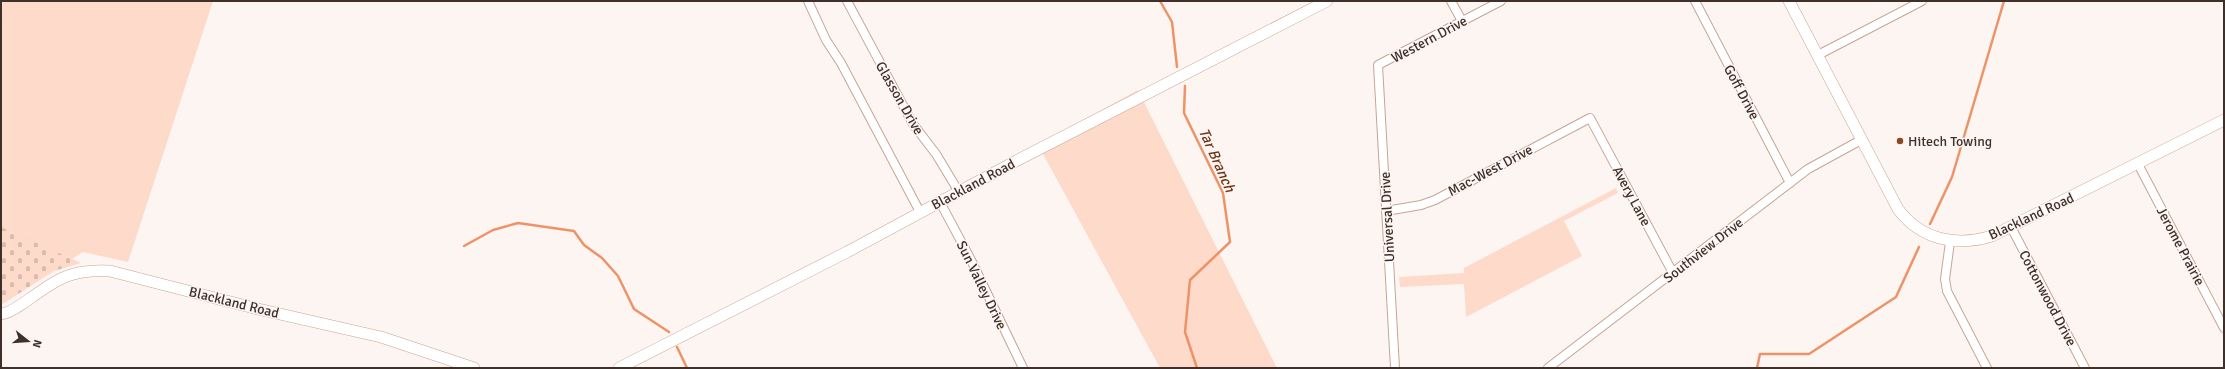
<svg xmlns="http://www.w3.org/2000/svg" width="2225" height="369" font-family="Signika,sans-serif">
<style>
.green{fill:#fddaca}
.cemetery{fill:url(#cemetery-stones)}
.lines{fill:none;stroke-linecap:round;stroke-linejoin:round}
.stream{stroke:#ee9367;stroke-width:2.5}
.minor-casing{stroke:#c8a494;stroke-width:10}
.tertiary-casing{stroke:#c8a494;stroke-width:12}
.minor{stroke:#fff;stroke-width:8}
.tertiary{stroke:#fff;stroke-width:11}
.poi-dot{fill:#8d4721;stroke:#fdf5f2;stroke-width:1.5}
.labels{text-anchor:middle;stroke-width:3;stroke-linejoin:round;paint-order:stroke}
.street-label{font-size:14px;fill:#3f312a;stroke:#fdf5f2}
.poi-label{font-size:14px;fill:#3f312a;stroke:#fdf5f2;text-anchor:start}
.water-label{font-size:15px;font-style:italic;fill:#6f3516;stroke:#fdf5f2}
</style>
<defs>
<pattern id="cemetery-stones" width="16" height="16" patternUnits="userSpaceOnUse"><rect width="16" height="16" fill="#fddaca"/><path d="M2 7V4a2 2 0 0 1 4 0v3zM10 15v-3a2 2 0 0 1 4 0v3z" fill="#dabcae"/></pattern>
</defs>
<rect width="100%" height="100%" fill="#fdf5f2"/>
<g class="green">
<polygon points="1,1 213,1 128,262 83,252 1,304"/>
<polygon points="1138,90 1277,368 1160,368 1038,145"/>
<polygon points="1616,188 1618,193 1564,221 1582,256 1466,317 1464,284 1400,287 1399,277 1464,273 1464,268"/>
</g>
<polygon class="cemetery" points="1,227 81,263 54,271 1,305"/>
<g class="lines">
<g class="stream">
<polyline points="1160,1 1172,22 1177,67"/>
<polyline points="1185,86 1184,113 1223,193 1230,242 1190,280 1185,332 1197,368"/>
<polyline points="1930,224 1952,177 2004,1"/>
<polyline points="464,246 493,230 518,223 574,231 584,245 602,258 618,276 634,309 669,332"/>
<polyline points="677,347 687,368"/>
<polyline points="1757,368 1760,354 1809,354 1896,297 1919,247"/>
</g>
<g class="minor-casing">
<g id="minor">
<polyline points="808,1 826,40 841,63 920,212"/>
<polyline points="847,1 913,124 936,154 959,192"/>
<polyline points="1451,1 1462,21"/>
<polyline points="1695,1 1790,183"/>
<polyline points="1818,55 1922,1"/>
<polyline points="2138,164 2224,328"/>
<polyline points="940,202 971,260 1023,368"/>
<polyline points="1386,211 1421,205 1435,200 1590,118 1673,273"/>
<polyline points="2011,227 2085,368"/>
<polyline points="1950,242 1945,279 1947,291 1987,368"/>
<polyline points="1395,368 1378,65 1501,1"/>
<polyline points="1548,368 1808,169 1861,140"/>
</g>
</g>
<g class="tertiary-casing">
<g id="tertiary">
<path d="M1789,1L1898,209C1921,240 1956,247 1992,236L2224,120"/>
<path d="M1,314C11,313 20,305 28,300C58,278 72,269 110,271L254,308L381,337L474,368"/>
<polyline points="619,368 847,252 1016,161 1327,1"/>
</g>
</g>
<use href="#minor" class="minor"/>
<use href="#tertiary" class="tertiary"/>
</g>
<circle class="poi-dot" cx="1900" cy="141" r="4"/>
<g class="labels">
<g class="street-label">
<text transform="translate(1429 39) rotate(-28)" y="5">Western Drive</text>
<text transform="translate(1742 92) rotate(62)" y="5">Goff Drive</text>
<text transform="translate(900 98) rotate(60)" y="5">Glasson Drive</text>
<text transform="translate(1490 170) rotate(-28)" y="5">Mac-West Drive</text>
<text transform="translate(973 184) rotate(-28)" y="5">Blackland Road</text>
<text transform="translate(1632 196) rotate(62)" y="5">Avery Lane</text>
<text transform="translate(2031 216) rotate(-25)" y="5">Blackland Road</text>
<text transform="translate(1387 217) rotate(-93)" y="5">Universal Drive</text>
<text transform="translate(2181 246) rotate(62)" y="5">Jerome Prairie</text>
<text transform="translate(1703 250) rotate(-38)" y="5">Southview Drive</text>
<text transform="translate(982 285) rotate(64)" y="5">Sun Valley Drive</text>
<text transform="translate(2048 298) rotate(62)" y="5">Cottonwood Drive</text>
<text transform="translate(234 302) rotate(14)" y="5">Blackland Road</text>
</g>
<g class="poi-label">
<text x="1908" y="146">Hitech Towing</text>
</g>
<g class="water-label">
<text transform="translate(1217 160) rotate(66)" y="5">Tar Branch</text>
</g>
</g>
<rect width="2225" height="369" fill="none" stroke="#3f312a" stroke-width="4"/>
<g transform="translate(28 341) rotate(107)" stroke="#fdf5f2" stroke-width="3" paint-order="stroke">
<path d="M0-3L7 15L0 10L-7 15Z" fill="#3f312a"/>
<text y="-6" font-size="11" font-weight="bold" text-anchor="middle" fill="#3f312a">N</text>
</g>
</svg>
